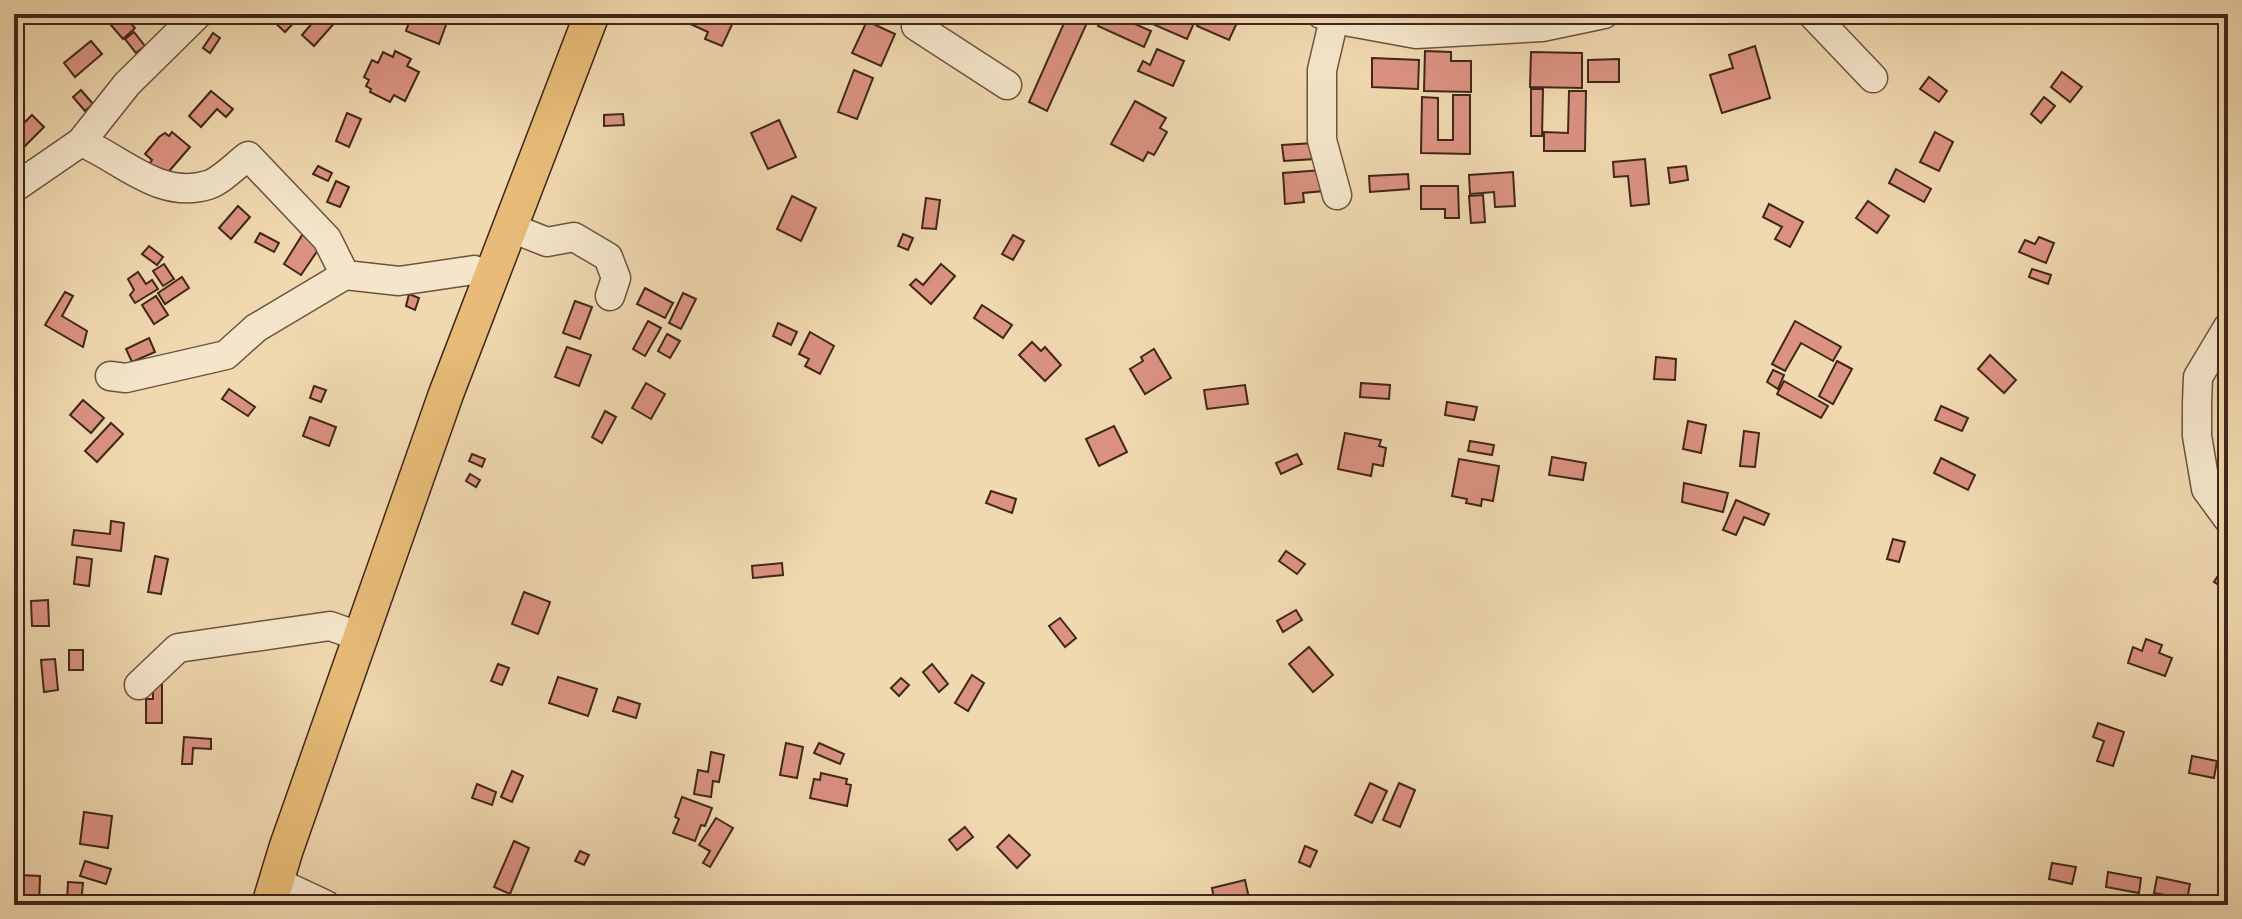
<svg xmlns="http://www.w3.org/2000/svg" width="2242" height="919" font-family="'Gentium Book Plus',serif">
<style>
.building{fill:#db9281;stroke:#40271a;stroke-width:2}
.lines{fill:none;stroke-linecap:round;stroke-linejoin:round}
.minor-casing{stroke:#6c533f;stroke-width:31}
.major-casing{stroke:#40271a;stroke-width:37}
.minor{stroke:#f5e6cb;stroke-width:28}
.major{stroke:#e8bc78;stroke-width:34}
</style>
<rect width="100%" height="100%" fill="#f0d8af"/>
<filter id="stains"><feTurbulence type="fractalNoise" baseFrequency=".0025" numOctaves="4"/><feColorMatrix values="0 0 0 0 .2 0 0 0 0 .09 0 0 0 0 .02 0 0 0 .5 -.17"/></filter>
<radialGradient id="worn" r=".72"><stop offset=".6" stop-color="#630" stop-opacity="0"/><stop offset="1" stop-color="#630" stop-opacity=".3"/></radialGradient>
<g class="building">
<polygon points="120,14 132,14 136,18 131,24 135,28 123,39 110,24"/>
<polygon points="277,14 302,14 285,32 272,20"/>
<polygon points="320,14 333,14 338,19 314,46 302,35"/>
<polygon points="412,14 450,14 439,44 406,31"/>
<polygon points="692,14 737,14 722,46 705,39 708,32 688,23"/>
<polygon points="1068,14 1091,14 1047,111 1029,102"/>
<polygon points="1103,14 1112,14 1151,31 1144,47 1098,26"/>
<polygon points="1151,14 1173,14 1194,23 1187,39 1148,22"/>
<polygon points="1203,14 1241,14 1229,40 1197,26"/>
<polygon points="867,21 895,34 881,66 852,53"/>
<polygon points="134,32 145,46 136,53 125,39"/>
<polygon points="213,33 220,38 210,53 203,48"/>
<polygon points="91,41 102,54 75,77 64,63"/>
<polygon points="1755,46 1770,98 1722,113 1710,75 1733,68 1729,55"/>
<polygon points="1157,49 1184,61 1173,86 1138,71 1143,61 1150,65"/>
<polygon points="395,51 411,59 407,66 419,72 405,101 394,95 390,102 370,92 371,89 366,86 369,80 364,77 372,60 378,63 383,52 393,57"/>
<polygon points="1425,51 1451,52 1451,61 1471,61 1471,92 1424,91"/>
<polygon points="1531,52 1582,53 1582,88 1530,87"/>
<polygon points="1372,58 1419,60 1418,89 1372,87"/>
<polygon points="1619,59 1619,82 1588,82 1588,60"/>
<polygon points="854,70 873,78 857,119 838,112"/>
<polygon points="2062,72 2082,87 2070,102 2051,87"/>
<polygon points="1929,77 1947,91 1939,102 1920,89"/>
<polygon points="1531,89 1543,89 1542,136 1531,136"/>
<polygon points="81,90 93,104 85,111 73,97"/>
<polygon points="211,91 233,109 226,117 217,109 201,127 189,116"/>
<polygon points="1569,91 1586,91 1585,151 1544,151 1544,132 1568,133"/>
<polygon points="1453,95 1470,95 1470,154 1421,153 1422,97 1438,98 1438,140 1453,140"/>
<polygon points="2044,97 2055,106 2041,123 2031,114"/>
<polygon points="1135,101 1166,118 1160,128 1167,132 1154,155 1148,152 1143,161 1111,144"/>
<polygon points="347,113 361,119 349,147 336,141"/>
<polygon points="623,114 624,125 604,126 604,115"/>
<polygon points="32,115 44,127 23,148 14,139 14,133"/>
<polygon points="779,120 796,157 768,169 751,133"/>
<polygon points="172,132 190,147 164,177 149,164 152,160 145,154 159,137 165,133 169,136"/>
<polygon points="1935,132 1953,142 1939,171 1920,162"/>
<polygon points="1314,143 1315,159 1284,161 1282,145"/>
<polygon points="1645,159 1649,204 1631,206 1628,176 1614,177 1613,162"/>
<polygon points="318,166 332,173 328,181 313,174"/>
<polygon points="1686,166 1688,180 1670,183 1668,168"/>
<polygon points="1896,169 1931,189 1924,202 1889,183"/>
<polygon points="1322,170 1324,191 1303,193 1304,202 1285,204 1283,173"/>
<polygon points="1513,172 1515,206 1495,207 1494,192 1470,194 1469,175"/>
<polygon points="1408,174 1409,189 1370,192 1369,176"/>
<polygon points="336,181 349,187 340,207 327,202"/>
<polygon points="1421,186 1458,186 1459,218 1445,218 1445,209 1421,209"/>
<polygon points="1483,195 1485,222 1471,223 1469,196"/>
<polygon points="792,196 816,208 801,241 777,229"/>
<polygon points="926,198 940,200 936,229 922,228"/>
<polygon points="1868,201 1889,216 1877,233 1856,218"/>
<polygon points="1769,204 1803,222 1790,247 1775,239 1782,227 1763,217"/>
<polygon points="238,206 250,217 231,239 219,228"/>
<polygon points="304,232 322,244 301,275 284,264"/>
<polygon points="260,233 279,243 274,252 255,242"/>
<polygon points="903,234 913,238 908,250 898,246"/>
<polygon points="1013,235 1024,241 1013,260 1002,254"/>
<polygon points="2039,237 2054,243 2046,263 2019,252 2025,240 2035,244"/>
<polygon points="149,246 163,257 157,265 142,254"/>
<polygon points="164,264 174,279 163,286 153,271"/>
<polygon points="941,264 955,276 931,304 910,285 916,279 923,285"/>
<polygon points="2032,269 2051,275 2048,284 2029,277"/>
<polygon points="138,272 146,284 152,280 158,289 135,303 130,295 134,290 128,279"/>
<polygon points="182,277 189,288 165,304 158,293"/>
<polygon points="645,288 673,303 665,318 637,304"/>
<polygon points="65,292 73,296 62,316 87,331 83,347 45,325"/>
<polygon points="683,293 696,299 681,329 669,323"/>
<polygon points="409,294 419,298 415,310 406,306"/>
<polygon points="156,296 168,315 154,324 142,305"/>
<polygon points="575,301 592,307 580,339 563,333"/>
<polygon points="982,305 1012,325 1003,338 974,318"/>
<polygon points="648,321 661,328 645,356 633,349"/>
<polygon points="1795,321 1841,347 1833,361 1801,343 1785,371 1772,364"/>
<polygon points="778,323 797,332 791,345 773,336"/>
<polygon points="810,332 834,346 820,374 805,366 809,359 799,354"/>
<polygon points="667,334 680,341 670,358 658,351"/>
<polygon points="149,338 155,352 132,362 126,349"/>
<polygon points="1032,342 1041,351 1045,347 1061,365 1045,381 1019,355"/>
<polygon points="567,347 591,355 579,386 555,377"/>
<polygon points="1154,349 1171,378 1145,394 1130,369 1143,361 1141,357"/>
<polygon points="1990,355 2016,380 2004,393 1978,369"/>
<polygon points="1656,357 1676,359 1675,380 1654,379"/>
<polygon points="1837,361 1852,369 1833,404 1819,396"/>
<polygon points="1773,370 1784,375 1778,389 1767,382"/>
<polygon points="1784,381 1828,406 1821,418 1777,394"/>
<polygon points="646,383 665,394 651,419 632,408"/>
<polygon points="1361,383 1390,385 1389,399 1360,397"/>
<polygon points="1245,385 1248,404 1207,409 1204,390"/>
<polygon points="314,386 326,390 321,402 310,398"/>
<polygon points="229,389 255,407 248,416 222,399"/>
<polygon points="83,400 104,418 91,433 70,415"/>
<polygon points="1447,402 1477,407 1474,420 1445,415"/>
<polygon points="1941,406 1968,418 1962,431 1935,420"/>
<polygon points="605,411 616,417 602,443 592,437"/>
<polygon points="310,417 336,427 329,446 303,436"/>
<polygon points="1688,421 1706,425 1701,453 1683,449"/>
<polygon points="111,423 123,434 97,462 85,451"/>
<polygon points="1114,426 1127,452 1099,466 1086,439"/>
<polygon points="1744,431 1759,433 1755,467 1740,466"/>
<polygon points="1345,433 1381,440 1379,446 1386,448 1383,466 1373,464 1371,476 1338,469"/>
<polygon points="1470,441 1494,445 1492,455 1468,451"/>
<polygon points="472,454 485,459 482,467 469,461"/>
<polygon points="1297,454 1302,464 1281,474 1276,463"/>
<polygon points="1552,457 1586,463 1583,480 1549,475"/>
<polygon points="1941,458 1975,475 1968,490 1934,473"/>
<polygon points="1459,459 1499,466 1493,501 1482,499 1481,506 1466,503 1467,499 1452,496"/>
<polygon points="470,474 480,480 476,487 466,481"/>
<polygon points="1684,483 1728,493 1723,512 1682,502"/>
<polygon points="991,491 1016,499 1012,513 986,503"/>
<polygon points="1736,500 1769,514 1764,525 1744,517 1736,535 1723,530"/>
<polygon points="111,521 124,523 121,551 72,545 74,530 110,534"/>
<polygon points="1893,539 1905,542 1899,562 1887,559"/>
<polygon points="1286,551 1305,564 1297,574 1279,561"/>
<polygon points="155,556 168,559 161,594 148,592"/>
<polygon points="77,557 92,559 89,586 74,584"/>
<polygon points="2228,560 2228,591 2214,582"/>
<polygon points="782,563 783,575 753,578 752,566"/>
<polygon points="524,592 550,602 538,634 512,624"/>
<polygon points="48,600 49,626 32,626 31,601"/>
<polygon points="1296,610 1302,620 1283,632 1277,621"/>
<polygon points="1060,618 1076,638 1065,647 1049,626"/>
<polygon points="2146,639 2162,645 2159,653 2172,658 2165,676 2128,663 2133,647 2142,651"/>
<polygon points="1309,647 1333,675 1313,692 1289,664"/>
<rect x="69" y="650" width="14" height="20"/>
<polygon points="55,659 58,690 44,692 41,660"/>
<polygon points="498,664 509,668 502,685 491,681"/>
<polygon points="932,664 948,684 939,692 923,672"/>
<polygon points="972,675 984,683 968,711 955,703"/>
<polygon points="558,677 597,689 588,716 549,703"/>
<polygon points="901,678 909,685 899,696 891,688"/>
<polygon points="153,685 162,685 162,723 146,723 146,699 153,699"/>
<polygon points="618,697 640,704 636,718 613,711"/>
<polygon points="2098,723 2124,732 2113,766 2097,761 2104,741 2093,737"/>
<polygon points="184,737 211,739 211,749 193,748 192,764 182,764"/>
<polygon points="786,743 803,747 797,778 780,775"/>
<polygon points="819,743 844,754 840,764 814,753"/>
<polygon points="711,752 724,755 719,782 713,781 711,797 694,794 698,770 708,772"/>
<polygon points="2192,756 2217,761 2214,778 2189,773"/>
<polygon points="512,771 523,776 512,802 501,797"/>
<polygon points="821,773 847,779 846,784 851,785 847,806 810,798 814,779 820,780"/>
<polygon points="1370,783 1387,791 1372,823 1355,815"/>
<polygon points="1399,783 1415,790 1400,827 1383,820"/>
<polygon points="477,784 496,792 492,805 472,798"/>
<polygon points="682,797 712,808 705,826 701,825 695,841 673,833 679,819 675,817"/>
<polygon points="84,812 112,816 108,848 80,844"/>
<polygon points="716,818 733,828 710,867 703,863 710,851 699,845"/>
<polygon points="965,827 973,837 957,850 949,840"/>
<polygon points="1009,835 1030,855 1017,868 997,847"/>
<polygon points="514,841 529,848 510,894 494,887"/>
<polygon points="1305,846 1317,851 1310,867 1299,862"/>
<polygon points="580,851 589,855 584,865 575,861"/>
<polygon points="85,861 111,869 106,884 80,876"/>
<polygon points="2052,863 2076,867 2072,884 2049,879"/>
<polygon points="2108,872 2141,878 2139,893 2106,887"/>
<polygon points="19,875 40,876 39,905 17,905"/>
<polygon points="2157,877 2190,884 2187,899 2154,893"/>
<polygon points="1245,880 1249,898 1215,905 1212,888"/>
<polygon points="68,882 83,883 81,903 67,902"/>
<polygon points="2105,899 2137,905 2104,905"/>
</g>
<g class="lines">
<g class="minor-casing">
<g id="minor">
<polyline points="922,14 916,26 1007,85"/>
<polyline points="1321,14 1334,19 1416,34 1542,27 1604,14"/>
<polyline points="1812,14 1873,78"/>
<polyline points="1334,19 1322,70 1322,140 1337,195"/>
<path d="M81,142C122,159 159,200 208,185C221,181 236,165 248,156L327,239L345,275L399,281L474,270L491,278"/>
<polyline points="14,188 81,142 127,84 198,14"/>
<polyline points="509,227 547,242 574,237 608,257 616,278 610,296"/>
<polyline points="2228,327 2198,377 2197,403 2197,436 2206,489 2228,519"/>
<polyline points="110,376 126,378 226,355 256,328 345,275"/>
<polyline points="139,685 178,648 330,626 361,637"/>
<polyline points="277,882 326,905"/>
</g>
</g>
<g class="major-casing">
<polyline id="major" points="269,905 286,849 446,394 592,14"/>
</g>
<use href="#minor" class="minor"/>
<use href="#major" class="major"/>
</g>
<rect width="2242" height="919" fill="none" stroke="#f0d8af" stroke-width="48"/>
<rect x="16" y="16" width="2210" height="887" fill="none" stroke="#40271a" stroke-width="4"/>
<rect x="24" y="24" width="2194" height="871" fill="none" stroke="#40271a" stroke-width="2"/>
<rect width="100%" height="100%" filter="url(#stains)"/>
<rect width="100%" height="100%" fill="url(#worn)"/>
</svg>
